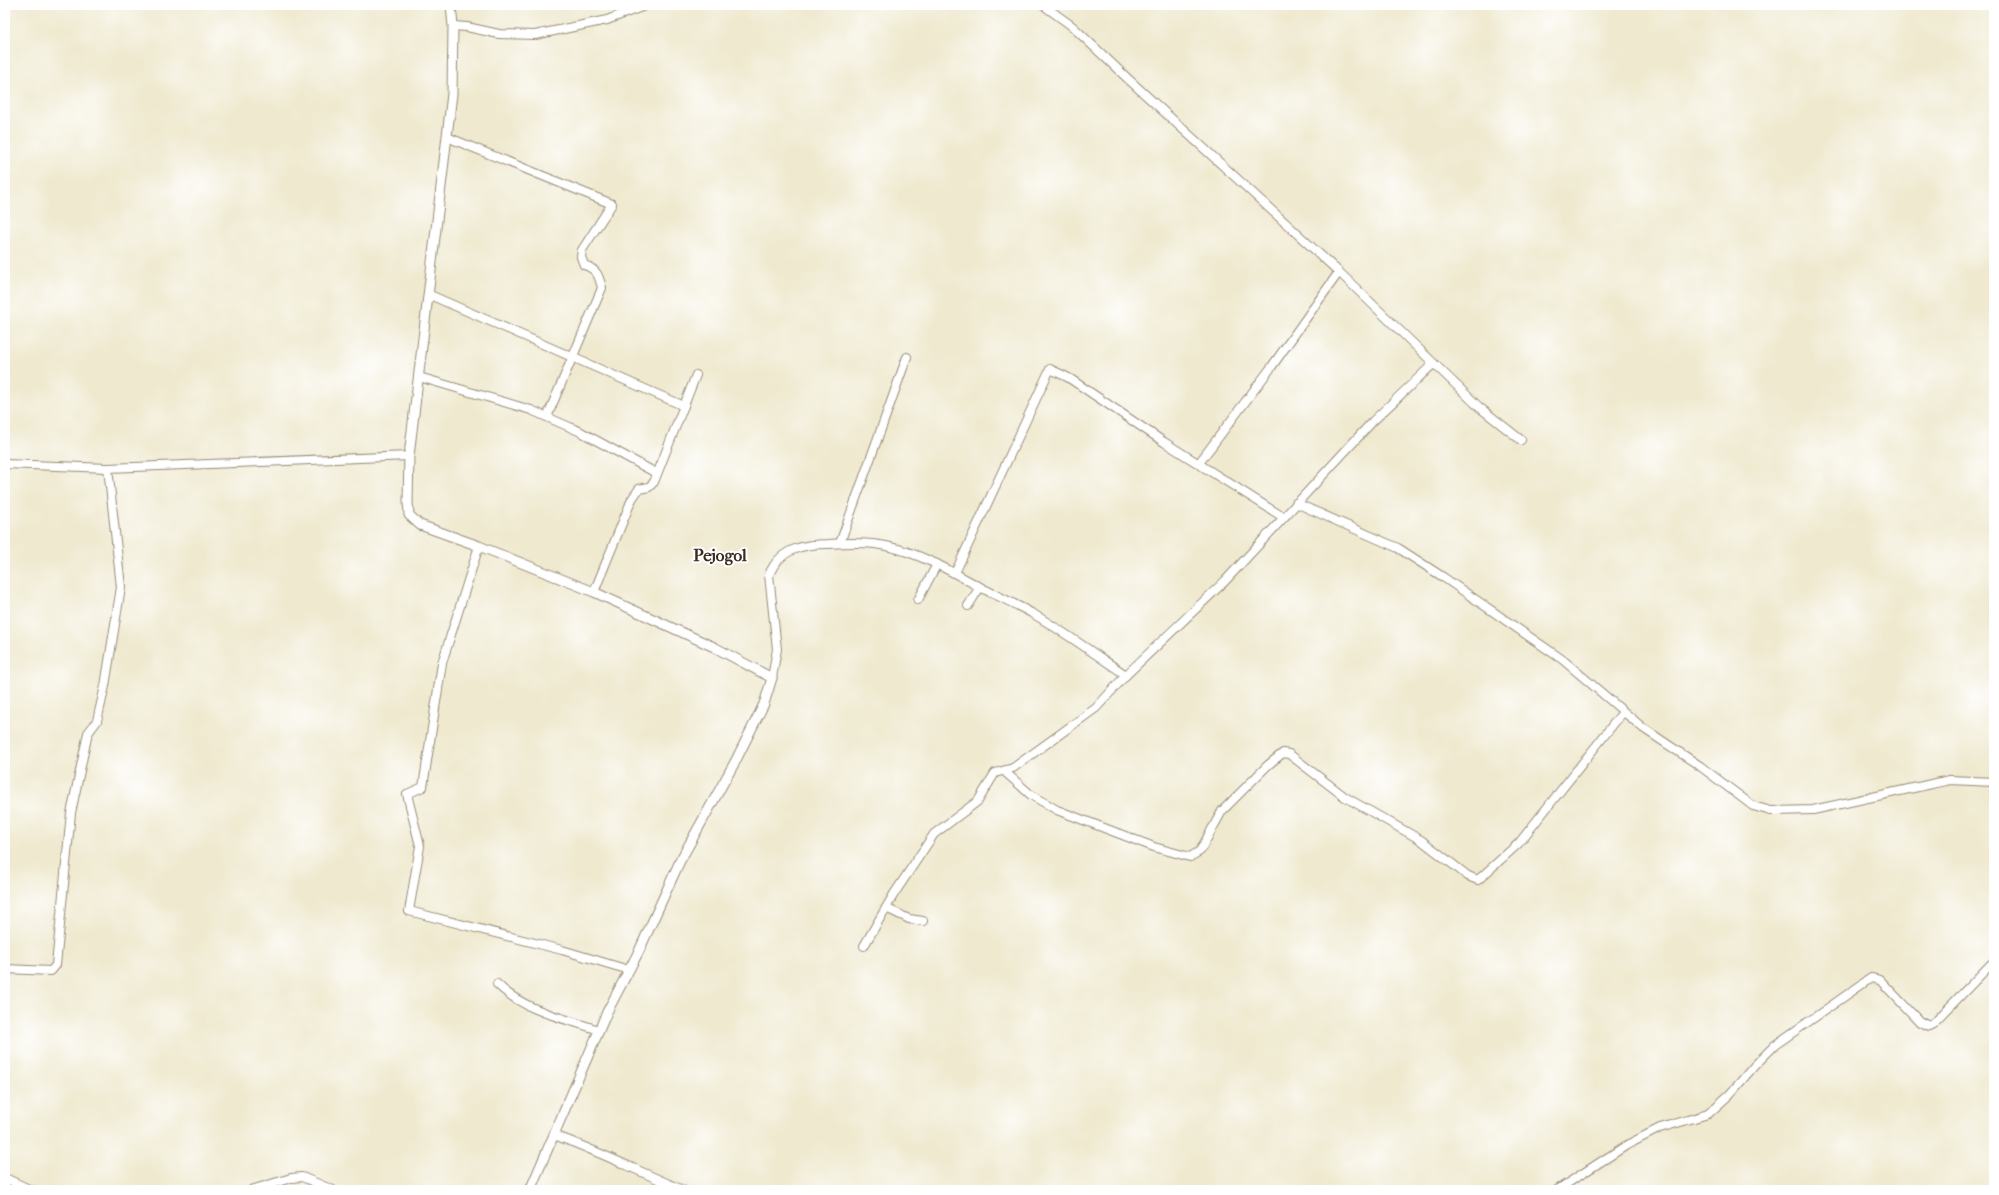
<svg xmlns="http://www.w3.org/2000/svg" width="1999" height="1195" font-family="'IM FELL French Canon',serif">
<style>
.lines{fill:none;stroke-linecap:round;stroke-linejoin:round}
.minor-casing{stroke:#958a76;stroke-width:10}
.tertiary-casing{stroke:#958a76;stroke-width:11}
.minor{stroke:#fff;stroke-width:8}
.tertiary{stroke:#fff;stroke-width:9}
.labels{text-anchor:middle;stroke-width:4;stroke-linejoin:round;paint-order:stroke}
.quarter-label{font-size:17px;font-weight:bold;fill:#3b2a1e;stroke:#fff}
</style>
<rect width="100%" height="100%" fill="#fff"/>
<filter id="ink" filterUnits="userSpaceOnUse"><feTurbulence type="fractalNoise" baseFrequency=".025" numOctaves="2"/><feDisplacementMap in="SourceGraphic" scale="8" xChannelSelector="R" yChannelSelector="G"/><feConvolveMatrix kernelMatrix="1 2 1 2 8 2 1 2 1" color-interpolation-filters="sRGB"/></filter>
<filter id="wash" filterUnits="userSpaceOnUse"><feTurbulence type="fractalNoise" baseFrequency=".012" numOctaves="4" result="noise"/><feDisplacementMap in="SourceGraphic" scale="16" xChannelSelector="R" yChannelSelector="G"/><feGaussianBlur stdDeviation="0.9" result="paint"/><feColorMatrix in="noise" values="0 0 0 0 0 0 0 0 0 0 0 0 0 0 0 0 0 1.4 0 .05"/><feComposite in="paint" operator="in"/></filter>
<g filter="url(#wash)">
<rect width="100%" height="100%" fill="#efe9cf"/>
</g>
<g filter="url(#ink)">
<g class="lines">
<g class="minor-casing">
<g id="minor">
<polyline points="1043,5 1072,26 1126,77 1339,272 1479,407 1521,440"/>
<polyline points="453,26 467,27 499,34 535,35 607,20 647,5"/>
<path d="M447,137L612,204L582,250L581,257L584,265C597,269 599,276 602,288L547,417"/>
<polyline points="430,295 684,406"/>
<polyline points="419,377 531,410 581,432 656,473"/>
<polyline points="1199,463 1270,369 1339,272"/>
<polyline points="5,464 108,468 409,456"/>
<polyline points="1296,503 1398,548 1443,577 1563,660 1643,728 1700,766 1753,806 1771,811 1813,810 1950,780 1994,782"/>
<polyline points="840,543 907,357"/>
<polyline points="479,546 442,663 423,787 407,794 420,846 409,911 562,950 629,970"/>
<polyline points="955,573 1050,369 1069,378 1164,442 1283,517"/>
<polyline points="594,592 632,499 639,489 649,487 654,482 696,375"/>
<polyline points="918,600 937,564"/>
<polyline points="968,606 980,587"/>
<path d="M772,678L777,649L769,575C779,549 803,544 829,544C848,543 867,542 886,546C919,553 949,570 978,586C997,596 1016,604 1035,615C1066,633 1096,655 1126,675"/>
<polyline points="1004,771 1031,795 1057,810 1154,847 1190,857 1200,851 1222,811 1268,765 1283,753 1289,754 1345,797 1421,840 1468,876 1478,880 1519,843 1623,712"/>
<polyline points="886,908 909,919 923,921"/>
<polyline points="864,946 894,894 934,834 978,801 995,773 1013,768 1096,708 1126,675 1226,580 1373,421 1433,364"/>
<polyline points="5,969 51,971 56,965 71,813 88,733 97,721 105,686 121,587 108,468"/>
<path d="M497,984C524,1011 564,1018 599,1030"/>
<path d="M554,1135C598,1151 640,1172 683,1190"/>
<polyline points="5,1178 31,1190"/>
<polyline points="251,1190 291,1178 302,1177 333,1190"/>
<polyline points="1557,1190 1627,1145 1660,1128 1708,1114 1730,1094 1755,1065 1775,1045 1871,978 1880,980 1919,1021 1929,1026 1933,1024 1994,961"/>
</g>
</g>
<g class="tertiary-casing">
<polyline id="tertiary" points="451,5 453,26 452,94 409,456 408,502 409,515 420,525 479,546 594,592 714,647 772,678 764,704 735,762 680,861 639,951 607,1012 530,1190"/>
</g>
<use href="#minor" class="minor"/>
<use href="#tertiary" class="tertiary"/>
</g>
</g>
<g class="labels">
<g class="quarter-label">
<text x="720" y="561">Pejogol</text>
</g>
</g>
<rect width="1999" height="1195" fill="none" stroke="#fff" stroke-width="20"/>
</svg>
